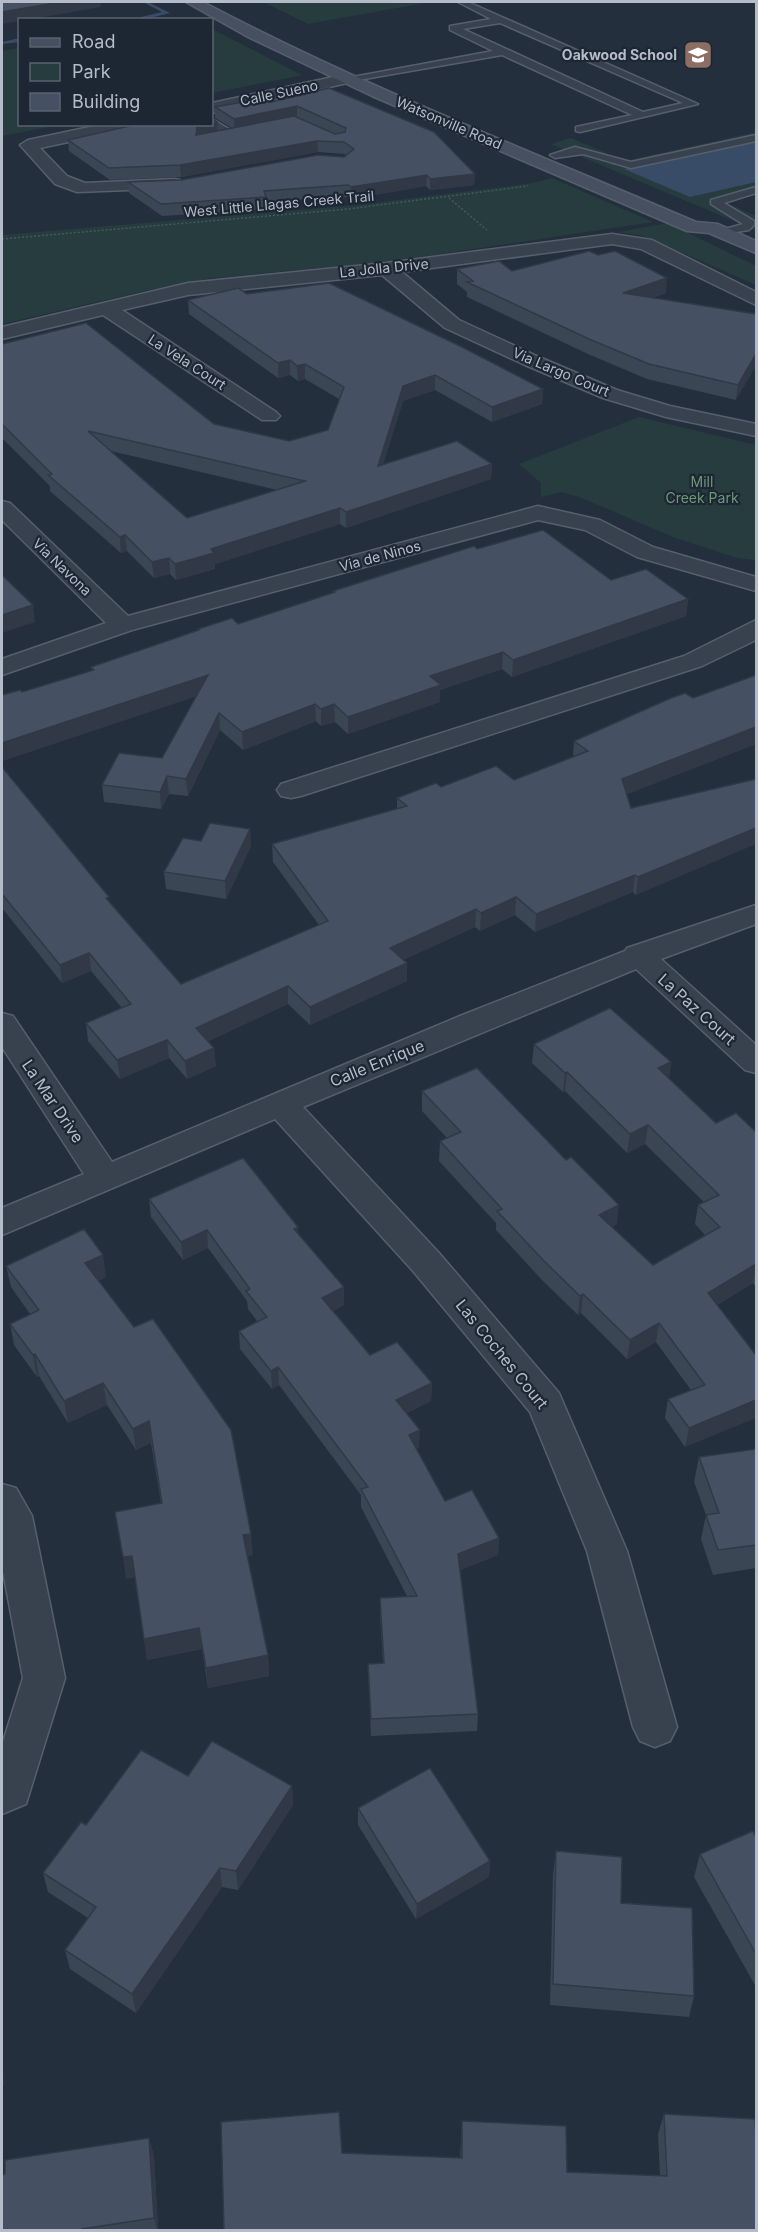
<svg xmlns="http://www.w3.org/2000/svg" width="758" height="2232" font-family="Inter,sans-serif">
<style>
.green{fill:#263c3f}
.water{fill:#394c67}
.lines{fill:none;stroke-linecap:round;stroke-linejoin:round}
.stream{fill:#394c67;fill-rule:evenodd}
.service-casing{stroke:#565f6c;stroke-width:3}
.minor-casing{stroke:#565f6c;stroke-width:3}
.secondary-casing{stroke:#565f6c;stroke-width:3}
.path{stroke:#44595c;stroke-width:1.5;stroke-dasharray:2 2;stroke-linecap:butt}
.service{fill:#38414e;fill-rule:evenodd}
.minor{fill:#38414e;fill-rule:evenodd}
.secondary{fill:#465061;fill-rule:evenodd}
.wall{fill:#3b4654;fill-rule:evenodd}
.shaded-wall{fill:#303945}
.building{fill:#455162;stroke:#303945;stroke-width:1.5;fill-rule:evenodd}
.labels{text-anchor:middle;stroke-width:4.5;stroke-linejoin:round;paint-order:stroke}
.far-poi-label{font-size:14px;font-weight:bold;fill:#b4bcc9;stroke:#1d2633;text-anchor:end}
.far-street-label{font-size:14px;fill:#b4bcc9;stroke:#1d2633}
.far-park-label{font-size:14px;fill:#6b9a76;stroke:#1d2633}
.street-label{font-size:16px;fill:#b4bcc9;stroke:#1d2633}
</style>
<rect width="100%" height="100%" fill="#242f3e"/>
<g class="green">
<polygon points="263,2 430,2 308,24"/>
<polygon points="212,29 302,75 303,75 212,93"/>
<polygon points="19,48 20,124 59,125 2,136 2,51"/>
<polygon points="756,132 756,191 720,200 756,216 755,230 551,144 571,138 625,161"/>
<polygon points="552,178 653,222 395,261 212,278 149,290 2,324 2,235 357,205 533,183"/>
<polygon points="668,223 756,266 756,285 644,236 618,232"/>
<polygon points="639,417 756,445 756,560 737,558 673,537 582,498 561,492 541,497 541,483 519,464"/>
</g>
<polygon class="water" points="756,140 756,182 690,197 624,169"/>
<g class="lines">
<g class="stream">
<polygon points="143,2 148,2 170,13 142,20 129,20 162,12"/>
<polygon points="20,38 20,42 2,44 2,42"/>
</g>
<g class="service-casing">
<g id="service">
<path d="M458,2H468L698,104L580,132L576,131V127L632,115L502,55L347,82L342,79L493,51L450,30V26L491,19ZM500,23L683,103L643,112L463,29Z"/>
<polygon points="212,119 234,132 248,129 253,132 228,137 209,124 212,124"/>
<polygon points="756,135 756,141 631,168 583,154 555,158 550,155 575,147 631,162"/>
<polygon points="756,187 756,193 724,203 754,221 754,225 749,230 718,235 718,231 743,224 711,204 711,200"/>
</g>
</g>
<g class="minor-casing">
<g id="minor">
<polygon points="347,74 352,76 355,79 352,82 212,113 212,103"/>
<polygon points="104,124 138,124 130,129 40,148 67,176 85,183 174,179 180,180 183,184 180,188 77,192 55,184 20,145 28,140"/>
<polygon points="612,234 652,240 756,292 756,305 641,249 612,244 402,272 459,320 539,357 617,390 670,406 756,424 756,436 666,417 603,398 525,365 445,328 382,275 188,295 122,310 276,412 280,416 276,420 262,420 103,315 2,339 2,327 188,283 386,263"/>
<polygon points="2,501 10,503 128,616 538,506 600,520 653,547 756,577 756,591 637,557 585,530 538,520 132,630 2,675 2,659 106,623 2,520"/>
<polygon points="756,620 756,640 702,666 301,796 291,798 281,796 277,790 281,784 684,656"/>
<polygon points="756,905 756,924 661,959 756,1045 756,1073 745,1070 636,969 303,1107 439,1253 559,1393 627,1551 677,1727 670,1741 655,1747 640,1741 633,1727 587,1551 530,1412 413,1271 275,1119 2,1235 2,1208 84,1174 2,1047 2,1013 13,1016 112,1162 460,1016 625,951 627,948"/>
<polygon points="2,1484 16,1488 32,1516 65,1678 26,1804 2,1814 2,1745 23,1678 2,1566"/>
</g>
</g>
<g class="secondary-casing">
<path id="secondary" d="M186,2H203C362,86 530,151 696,222L718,224L756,241V253L709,233L687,231L372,96L248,37Z"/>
</g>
<g class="path">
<polyline points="449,198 487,230"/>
<polyline points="2,239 348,209 528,186"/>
</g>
<use href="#service" class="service"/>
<use href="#minor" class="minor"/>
<use href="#secondary" class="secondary"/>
</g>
<g class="wall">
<polygon points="329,88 475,174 474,185 430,190 426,186 351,199 348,197 267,202 267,209 162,216 129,193 128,182 181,180 344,157 346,155 344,154 318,152 181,177 110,180 69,151 68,140 217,122 218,131 232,128 215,118 215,107 271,102"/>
<polygon points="457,269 512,271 666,293 652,298 756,314 736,400 647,379 588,354 467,297 467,292 457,284"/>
<path d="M247,294L543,389L542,404L492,422L435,390L403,401L383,464H492L491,479L346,528L340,524L215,564V569L176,580L170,574L154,578L127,551L121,553L50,491V486L2,438V344L214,424L289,441L328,430L339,399L305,379L298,381L290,375L278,378L189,314L188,300ZM111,451L277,490L187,518Z"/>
<polygon points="477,549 688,599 686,616 512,677 502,669 440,690 440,702 348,734 335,722 321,726 316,721 243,750 220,730 188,796 169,794 161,809 104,802 102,785 162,758 196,696 2,761 22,692 92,671 91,667 198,631 198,629 238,624 333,593 333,591"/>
<polygon points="756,675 756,744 627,794 631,808 756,779 636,895 633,892 535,932 515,915 480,931 475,927 403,960 407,963 407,981 310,1025 288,1004 208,1041 216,1066 187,1079 169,1058 120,1079 88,1041 86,1023 122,1008 91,971 62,983 2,908 2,767 110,904 181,984 319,925 273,862 272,844 397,809 397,798 441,787 514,780 573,757 574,741"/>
<polygon points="250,829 251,846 226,899 166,889 164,872 201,841"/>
<polygon points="534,1044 671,1062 669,1078 716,1123 756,1132 756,1285 755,1286 753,1283 717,1305 756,1355 685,1447 665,1418 668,1399 691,1390 656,1342 627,1359 581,1313 578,1315 542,1280 496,1230 496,1223 439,1161 440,1141 447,1138 422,1111 422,1091 617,1224 612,1227 653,1265 705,1235 695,1224 698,1205 704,1202 645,1144 627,1153 565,1091 563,1092 532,1063"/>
<polygon points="149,1199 298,1227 298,1235 344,1305 333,1311 370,1355 432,1383 431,1401 407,1413 419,1448 416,1449 445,1501 499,1538 498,1555 460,1570 478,1714 477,1731 371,1736 368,1664 383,1663 380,1615 380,1598 407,1596 361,1507 361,1495 279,1385 272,1389 240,1349 239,1331 257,1321 248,1309 247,1301 208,1248 183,1260 151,1217"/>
<polygon points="6,1266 106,1277 98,1281 253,1555 247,1556 268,1655 269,1676 208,1688 202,1649 147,1660 135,1577 126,1579 161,1503 151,1443 136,1450 107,1405 68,1423 39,1376 37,1377 14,1345 10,1324 30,1314 11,1287"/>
<polygon points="756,1449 756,1568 713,1575 701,1539 706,1515 694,1482 699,1457"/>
<polygon points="188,1776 292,1786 293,1805 238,1890 222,1887 136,2013 70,1969 65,1950 88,1918 48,1892 43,1873 86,1825"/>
<polygon points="358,1808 490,1861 489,1877 416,1919 358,1825"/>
<polygon points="756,1837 756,1987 694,1877 700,1854"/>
<polygon points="556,1851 621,1903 694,1996 689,2017 550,2005 553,1874"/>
<polygon points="664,2114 756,2230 342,2153 460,2158 462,2121 567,2172 660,2176 658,2134"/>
<polygon points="149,2138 154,2157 158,2230 2,2230"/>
</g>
<g class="shaded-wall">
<polygon points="61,2 100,2 101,7 27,20 20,20 20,21 2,24 2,12"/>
<polygon points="297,106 297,117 234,130 234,119"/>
<polygon points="217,122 218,133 196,135 197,127 206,124 212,124 212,123"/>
<polygon points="317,141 318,152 181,177 180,165"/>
<polygon points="475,174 474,185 430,190 430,179"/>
<polygon points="427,175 426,186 351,199 351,187"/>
<polygon points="667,278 666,293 622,308 623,293"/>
<polygon points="756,354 756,366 736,400 738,385"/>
<polygon points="290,360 290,375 278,378 278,363"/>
<polygon points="305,364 305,379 298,381 297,366"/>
<polygon points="435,375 435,390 403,401 378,481 378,466 403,386"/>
<polygon points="543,389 542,404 492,422 492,407"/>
<polygon points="492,464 491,479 346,528 346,512"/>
<polygon points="340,508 340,524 215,564 215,569 176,580 175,564 211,549"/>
<polygon points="125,535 127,551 121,553 120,537"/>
<polygon points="169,558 170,574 154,578 152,562"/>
<polygon points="688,599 686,616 512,677 513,660"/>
<polygon points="33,605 35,622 2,633 2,615"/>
<polygon points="503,652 502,669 440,690 440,702 348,734 348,717 430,676"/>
<polygon points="208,675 209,692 2,761 2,743"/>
<polygon points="315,704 316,721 243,750 242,732"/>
<polygon points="334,704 335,722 321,726 321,709"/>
<polygon points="219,713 220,730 188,796 186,779"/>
<polygon points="756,727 756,744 620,797 622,779"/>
<polygon points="167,776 169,794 161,809 160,792"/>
<polygon points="756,828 756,844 636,895 638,877"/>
<polygon points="250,829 251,846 226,899 225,881"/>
<polygon points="635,875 633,892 535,932 536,914"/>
<polygon points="516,897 515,915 480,931 481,913"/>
<polygon points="476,909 475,927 390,966 390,948"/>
<polygon points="89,953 91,971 62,983 60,965"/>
<polygon points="407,963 407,981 310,1025 310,1007"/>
<polygon points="288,986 288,1004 198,1046 196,1028"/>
<polygon points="167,1040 169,1058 120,1079 117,1060"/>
<polygon points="214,1048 216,1066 187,1079 185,1061"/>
<polygon points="671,1062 668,1081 658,1068"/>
<polygon points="567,1072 565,1091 563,1092 565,1073"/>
<polygon points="648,1125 645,1144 627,1153 630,1134"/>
<polygon points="619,1205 617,1224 597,1235 599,1215"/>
<polygon points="298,1227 299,1245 294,1229"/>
<polygon points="207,1230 208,1248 183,1260 181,1242"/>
<polygon points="103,1255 106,1277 88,1285 85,1263"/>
<polygon points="756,1264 753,1283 705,1312 708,1293"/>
<polygon points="344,1287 344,1305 323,1316 322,1298"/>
<polygon points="583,1294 581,1313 578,1315 580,1296"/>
<polygon points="659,1323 656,1342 627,1359 630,1340"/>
<polygon points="35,1354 39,1376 37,1377 33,1355"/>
<polygon points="278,1367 279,1385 272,1389 271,1371"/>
<polygon points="103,1383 107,1405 68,1423 64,1401"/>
<polygon points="432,1383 431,1401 396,1418 396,1400"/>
<polygon points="756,1400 756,1418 685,1447 689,1428"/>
<polygon points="149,1421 151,1443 136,1450 133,1429"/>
<polygon points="420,1430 419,1448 408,1453 409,1435"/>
<polygon points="251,1534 253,1555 245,1556 243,1535"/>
<polygon points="499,1538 498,1555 458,1571 458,1554"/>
<polygon points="132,1556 135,1577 126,1579 123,1557"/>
<polygon points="199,1628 202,1649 147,1660 144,1639"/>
<polygon points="268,1655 269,1676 208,1688 206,1668"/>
<polygon points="292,1786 293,1805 238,1890 236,1871"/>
<polygon points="490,1861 489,1877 416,1919 417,1904"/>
<polygon points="220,1868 222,1887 136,2013 132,1994"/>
<polygon points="2,2055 4,2085 2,2086"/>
<polygon points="149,2138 154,2157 158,2230 157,2230 154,2218"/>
</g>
<g class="building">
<polygon points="2,2 61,2 2,12"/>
<polygon points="329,88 434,132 475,174 430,179 427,175 351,187 348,185 264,191 266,197 161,204 128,182 181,180 318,155 344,157 354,149 344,142 317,141 180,165 109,168 68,140 138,124 206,124 197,127 196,135 294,116 335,134 345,132 346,128 297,106 234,119 215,107 265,98 271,102"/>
<polygon points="212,118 217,122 212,123"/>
<polygon points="589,251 598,255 615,251 667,278 623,293 756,314 756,354 738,385 649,364 589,339 467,282 473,281 457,269 499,261 512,271"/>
<path d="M329,283L464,348L543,389L492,407L435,375L403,386L378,466L457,441L492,464L346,512L340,508L211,549L214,553L175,564L169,558L152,562L125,535L120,537L48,475L52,474L2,424V344L86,323L214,424L289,441L328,430L344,387L305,364L297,366L290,360L278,363L188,300L238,288L247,294ZM88,431L305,481L187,518Z"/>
<polygon points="543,530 611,580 646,569 688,599 513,660 503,652 430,676 441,685 348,717 334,704 321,709 315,704 242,732 219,713 186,779 167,776 160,792 102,785 119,753 162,758 208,675 2,743 2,695 20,690 22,692 94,670 91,667 199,630 198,629 232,618 238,624 335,592 333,591 474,546 477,549"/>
<polygon points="2,575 33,605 2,615"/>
<polygon points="756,675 756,727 622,779 631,808 756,779 756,828 638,877 635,875 536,914 516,897 481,913 476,909 390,948 407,963 310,1007 288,986 196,1028 214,1048 185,1061 167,1040 117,1060 86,1023 131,1004 89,953 60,965 2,894 2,767 109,897 106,898 181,984 328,921 272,844 407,806 397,798 436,783 441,787 496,766 514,780 588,751 574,741 671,698 685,693 693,698"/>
<polygon points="210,823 250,829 225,881 164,872 183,838 201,841"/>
<polygon points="610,1008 671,1062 658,1068 716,1123 736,1113 756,1132 756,1264 708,1293 756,1355 756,1400 689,1428 668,1399 705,1385 659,1323 630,1340 583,1294 580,1296 544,1261 497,1211 502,1209 440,1141 461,1132 422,1091 477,1068 566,1160 571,1157 619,1205 599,1215 653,1265 720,1227 698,1205 719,1195 648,1125 630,1134 567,1072 565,1073 534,1044"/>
<polygon points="243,1158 298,1227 294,1229 344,1287 322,1298 370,1355 397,1342 432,1383 396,1400 420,1430 409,1435 445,1501 472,1490 499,1538 458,1554 478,1714 371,1719 368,1664 384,1663 380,1598 417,1596 361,1489 368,1487 278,1367 271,1371 239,1331 267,1317 246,1291 250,1289 207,1230 181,1242 149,1199"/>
<polygon points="84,1229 103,1255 85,1263 134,1327 153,1319 231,1430 251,1534 243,1535 268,1655 206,1668 199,1628 144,1639 132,1556 123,1557 115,1512 162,1503 149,1421 133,1429 103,1383 64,1401 35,1354 33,1355 10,1324 39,1310 6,1266"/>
<polygon points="756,1449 756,1545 718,1550 706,1515 719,1513 699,1457"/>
<polygon points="212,1741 292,1786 236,1871 220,1868 132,1994 65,1950 96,1907 43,1873 81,1822 86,1825 141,1750 188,1776"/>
<polygon points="430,1768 490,1861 417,1904 358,1808"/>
<polygon points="753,1831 756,1837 756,1954 700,1854"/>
<polygon points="556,1851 622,1857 621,1903 692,1908 694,1996 553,1984"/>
<polygon points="339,2112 342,2153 462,2158 462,2121 566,2126 567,2172 667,2176 664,2114 755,2119 756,2139 756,2230 224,2230 221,2122"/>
<polygon points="149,2138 154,2218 82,2229 82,2230 2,2230 2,2175 5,2174 5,2160"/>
</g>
<defs>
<g id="school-square" transform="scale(1.5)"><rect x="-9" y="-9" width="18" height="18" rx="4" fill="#8d6e63" stroke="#1d2633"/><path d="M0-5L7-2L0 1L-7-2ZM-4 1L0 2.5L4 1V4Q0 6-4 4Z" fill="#fff"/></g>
</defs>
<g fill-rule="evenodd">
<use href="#school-square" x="698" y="55"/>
</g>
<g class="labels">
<g class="far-poi-label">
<text x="677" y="60">Oakwood School</text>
</g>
<g class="far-street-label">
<text transform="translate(279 93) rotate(-12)" y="5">Calle Sueno</text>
<text transform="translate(449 123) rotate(23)" y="5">Watsonville Road</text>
<text transform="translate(279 204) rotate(-5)" y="5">West Little Llagas Creek Trail</text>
<text transform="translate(384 268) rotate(-6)" y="5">La Jolla Drive</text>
<text transform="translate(187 362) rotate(33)" y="5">La Vela Court</text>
<text transform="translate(561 372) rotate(23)" y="5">Via Largo Court</text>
<text transform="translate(380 556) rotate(-15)" y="5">Via de Ninos</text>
<text transform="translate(62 567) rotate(44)" y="5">Via Navona</text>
</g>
<g class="far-park-label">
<text x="702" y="487">Mill<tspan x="702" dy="16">Creek Park</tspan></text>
</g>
<g class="street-label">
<text transform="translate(697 1009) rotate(42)" y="6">La Paz Court</text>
<text transform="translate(377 1063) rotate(-22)" y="6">Calle Enrique</text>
<text transform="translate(53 1101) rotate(56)" y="6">La Mar Drive</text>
<text transform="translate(502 1354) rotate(51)" y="6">Las Coches Court</text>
</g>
</g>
<rect width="758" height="2232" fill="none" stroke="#b4bcc9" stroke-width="6"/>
<rect x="18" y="18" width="195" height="108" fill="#1d2633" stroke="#59626f" stroke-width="1.5"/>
<rect x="30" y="38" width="30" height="9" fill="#465061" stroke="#59626f" stroke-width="1.5"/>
<text x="72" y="48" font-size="18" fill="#b4bcc9">Road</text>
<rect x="30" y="63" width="30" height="18" fill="#263c3f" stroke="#59626f" stroke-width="1.5"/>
<text x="72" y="78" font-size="18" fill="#b4bcc9">Park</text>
<rect x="30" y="93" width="30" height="18" fill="#455162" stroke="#59626f" stroke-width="1.5"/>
<text x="72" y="108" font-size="18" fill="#b4bcc9">Building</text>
</svg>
